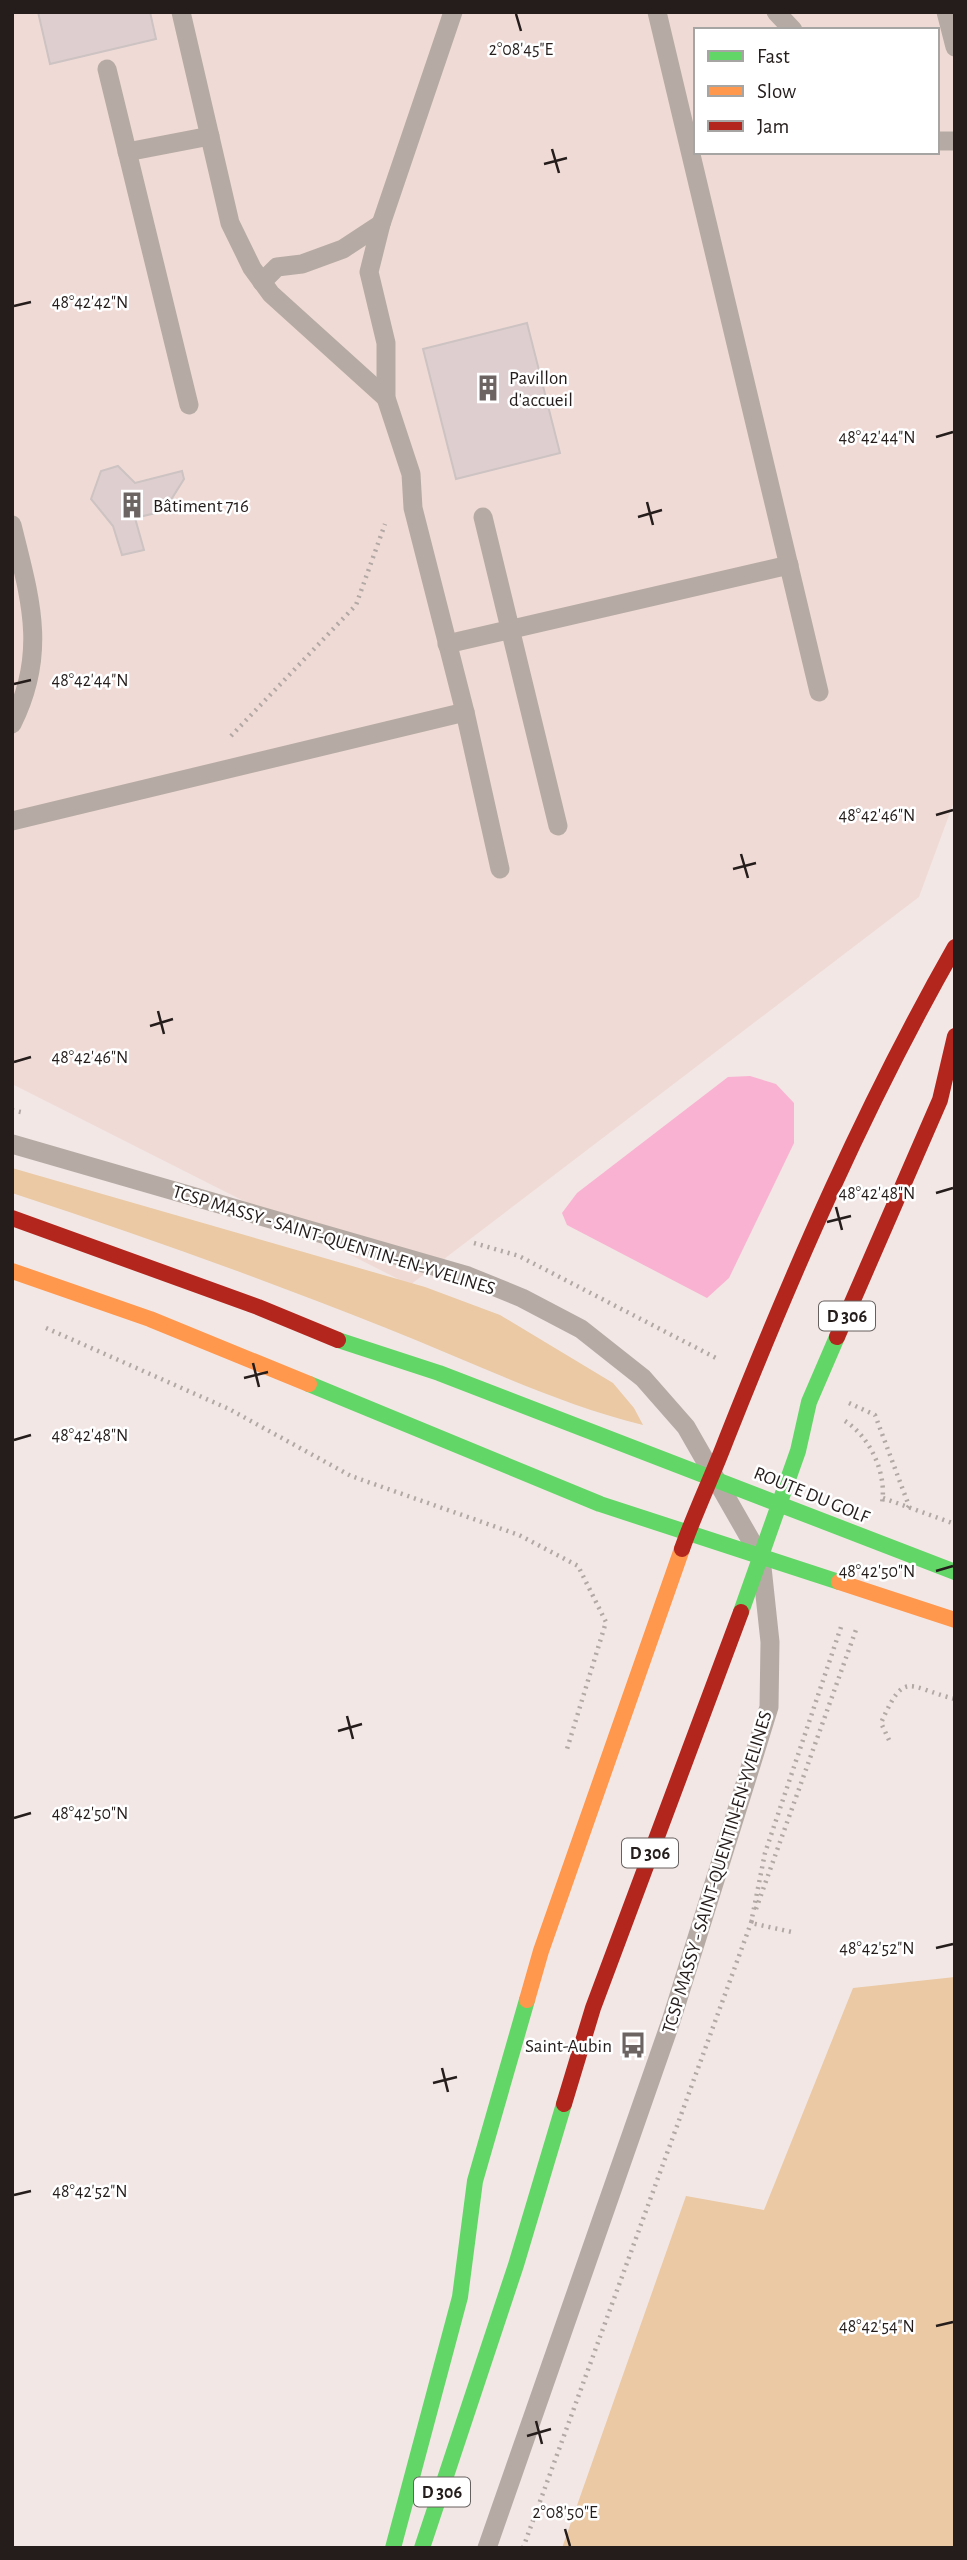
<svg xmlns="http://www.w3.org/2000/svg" width="967" height="2560" font-family="'Alegreya Sans',sans-serif">
<style>
.built{fill:#f0dad6;fill-rule:evenodd}
.green{fill:#eac9a4}
.water{fill:#f9b2d1}
.building{fill:#dececf;stroke:#ccc3c2;stroke-width:2}
.lines{fill:none;stroke-linecap:round;stroke-linejoin:round}
.path{stroke:#b2a8a4;stroke-width:4.5;stroke-dasharray:2 5;stroke-linecap:butt}
.lane{stroke:#b6aba4;stroke-width:19}
.fast{stroke:#63d668;stroke-width:16}
.slow{stroke:#ff974d;stroke-width:16}
.jam{stroke:#b3261e;stroke-width:16}
.ticks{fill:none;stroke:#241d1b;stroke-width:2.5}
.labels{text-anchor:middle;stroke-width:5;stroke-linejoin:round;paint-order:stroke}
.shield{fill:#fff;stroke:#66615f;stroke-width:2}
.shield-label{font-size:18px;font-weight:bold;fill:#241d1b}
.poi-label{font-size:19px;fill:#241d1b;stroke:#fff;text-anchor:start}
.street-label{font-size:19px;fill:#241d1b;stroke:#fff}
.ticks-label{font-size:18px;text-anchor:middle;fill:#241d1b;stroke:#fff;stroke-width:5;stroke-linejoin:round;paint-order:stroke}
</style>
<rect width="100%" height="100%" fill="#f2e7e5"/>
<path class="built" d="M12,12H955V799L919,897L410,1285L12,1084ZM696,30H937V152H696Z"/>
<g class="green">
<path d="M12,1168L425,1287L500,1315L613,1383L634,1408L643,1425C554,1403 470,1361 386,1328C263,1279 138,1234 12,1193Z"/>
<polygon points="955,1977 955,2548 562,2548 686,2196 764,2210 853,1988"/>
</g>
<polygon class="water" points="750,1076 776,1084 794,1103 794,1143 729,1278 707,1298 567,1225 562,1213 577,1193 728,1077"/>
<g class="building">
<polygon points="38,12 150,12 156,39 50,64"/>
<polygon points="527,323 560,453 456,479 423,349"/>
<polygon points="118,466 135,483 182,471 184,479 164,511 135,518 144,550 122,555 113,526 91,499 101,471"/>
</g>
<g class="lines">
<g class="path">
<polyline points="231,736 356,605 385,524"/>
<polyline points="12,1110 25,1113"/>
<polyline points="474,1243 519,1256 718,1359"/>
<polyline points="46,1328 229,1409 351,1476 519,1535 578,1566 606,1622 567,1749"/>
<polyline points="849,1403 875,1415 909,1506 906,1510"/>
<path d="M845,1421C870,1437 887,1473 882,1503"/>
<polyline points="883,1498 955,1524"/>
<path d="M889,1740L881,1723C905,1669 907,1687 955,1699"/>
<polyline points="756,1909 857,1627"/>
<polyline points="752,1920 751,1923 792,1932"/>
<polyline points="523,2548 751,1923 765,1853 842,1624"/>
</g>
<g class="lane">
<polyline points="181,12 230,223 252,268 271,294 386,398"/>
<polyline points="453,12 381,224 369,272 386,343 386,398 411,474 413,508 465,712 500,869"/>
<polyline points="657,12 819,692"/>
<polyline points="776,12 793,30"/>
<polyline points="946,12 955,47"/>
<polyline points="107,69 189,405"/>
<polyline points="937,141 955,141"/>
<polyline points="127,152 210,136"/>
<polyline points="262,282 277,267 302,264 343,249 381,224"/>
<polyline points="483,517 558,826"/>
<path d="M12,525C30,598 48,652 12,724"/>
<polyline points="447,644 789,565"/>
<polyline points="12,821 465,712"/>
<polyline points="12,1144 468,1276 522,1298 581,1329 643,1378 686,1427 761,1558 770,1642 769,1707 756,1749 671,2021 487,2548"/>
</g>
<g class="fast">
<polyline points="338,1340 439,1373 955,1572"/>
<polyline points="309,1384 600,1504 839,1582"/>
<polyline points="741,1612 798,1451 809,1402 837,1337"/>
<polyline points="393,2548 460,2297 475,2181 527,2000"/>
<polyline points="422,2548 516,2265 564,2104"/>
</g>
<g class="slow">
<polyline points="12,1271 150,1319 309,1384"/>
<polyline points="839,1582 955,1620"/>
<polyline points="527,2000 541,1951 682,1549"/>
</g>
<g class="jam">
<polyline points="12,1218 258,1307 338,1340"/>
<polyline points="837,1337 940,1100 955,1036"/>
<path d="M682,1549C695,1512 712,1477 726,1440C793,1271 865,1105 955,947"/>
<polyline points="564,2104 593,2008 741,1612"/>
</g>
</g>
<path class="ticks" d="M516,14L521,31M552,149L559,173M544,164L567,158M14,306L31,302M936,437L953,432M647,502L653,525M638,517L662,510M14,684L31,680M936,815L953,810M741,854L748,878M733,869L756,863M158,1011L164,1034M150,1026L173,1019M14,1062L31,1057M936,1193L953,1188M836,1207L842,1230M827,1222L851,1216M253,1363L259,1387M244,1378L268,1372M14,1440L31,1435M936,1571L953,1566M347,1716L353,1739M338,1731L362,1724M14,1818L31,1813M936,1948L953,1944M442,2068L448,2092M433,2083L457,2077M14,2195L31,2191M936,2326L953,2322M536,2421L542,2444M527,2436L551,2429M565,2529L570,2546"/>
<defs>
<g id="building-bare" transform="scale(2.1)"><path d="M-4-6H4V6H1V3H-1V6H-4ZM-2.5-4.3h1.7v1.8h-1.7ZM.8-4.3h1.7v1.8H.8ZM-2.5-1h1.7V.8h-1.7ZM.8-1h1.7V.8H.8Z" fill="#6c6462" stroke="#fff" stroke-width="2.5" paint-order="stroke"/></g>
<g id="bus-bare" transform="scale(2.1)"><path d="M-5-6H5V4H4V6H2V4H-2V6H-4V4H-5ZM-3.5-4V0h7V-4ZM-3.5 1.2v1.5H-2V1.2ZM2 1.2v1.5H3.5V1.2Z" fill="#6c6462" stroke="#fff" stroke-width="2.5" paint-order="stroke"/></g>
</defs>
<g fill-rule="evenodd">
<use href="#building-bare" x="488" y="388"/>
<use href="#building-bare" x="132" y="505"/>
<use href="#bus-bare" x="633" y="2045"/>
</g>
<g class="labels">
<g class="shield">
<rect x="819" y="1301.5" width="56" height="29" rx="5"/>
<rect x="622" y="1838.5" width="56" height="29" rx="5"/>
<rect x="414" y="2477.5" width="56" height="29" rx="5"/>
</g>
<g class="shield-label">
<text x="847" y="1322">D 306</text>
<text x="650" y="1859">D 306</text>
<text x="442" y="2498">D 306</text>
</g>
<g class="poi-label">
<text x="509" y="384">Pavillon<tspan x="509" dy="22">d'accueil</tspan></text>
<text x="153" y="512">Bâtiment 716</text>
<text x="612" y="2052" text-anchor="end">Saint-Aubin</text>
</g>
<g class="street-label">
<text transform="translate(334 1239) rotate(17)" y="7">TCSP MASSY - SAINT-QUENTIN-EN-YVELINES</text>
<text transform="translate(812 1494) rotate(22)" y="7">ROUTE DU GOLF</text>
<text transform="translate(716 1872) rotate(-73)" y="7">TCSP MASSY - SAINT-QUENTIN-EN-YVELINES</text>
</g>
</g>
<g class="ticks-label">
<text x="521" y="55">2°08'45"E</text>
<text x="90" y="308">48°42'42"N</text>
<text x="877" y="443">48°42'44"N</text>
<text x="90" y="686">48°42'44"N</text>
<text x="877" y="821">48°42'46"N</text>
<text x="90" y="1063">48°42'46"N</text>
<text x="877" y="1199">48°42'48"N</text>
<text x="90" y="1441">48°42'48"N</text>
<text x="877" y="1577">48°42'50"N</text>
<text x="90" y="1819">48°42'50"N</text>
<text x="877" y="1954">48°42'52"N</text>
<text x="90" y="2197">48°42'52"N</text>
<text x="877" y="2332">48°42'54"N</text>
<text x="565" y="2518">2°08'50"E</text>
</g>
<rect width="967" height="2560" fill="none" stroke="#241d1b" stroke-width="28"/>
<rect x="694" y="28" width="245" height="126" fill="#ffffff" stroke="#a7a5a4" stroke-width="2"/>
<rect x="708" y="51" width="35" height="10" fill="#63d668" stroke="#a7a5a4" stroke-width="2"/>
<text x="757" y="63" font-size="21" fill="#241d1b">Fast</text>
<rect x="708" y="86" width="35" height="10" fill="#ff974d" stroke="#a7a5a4" stroke-width="2"/>
<text x="757" y="98" font-size="21" fill="#241d1b">Slow</text>
<rect x="708" y="121" width="35" height="10" fill="#b3261e" stroke="#a7a5a4" stroke-width="2"/>
<text x="757" y="133" font-size="21" fill="#241d1b">Jam</text>
</svg>
